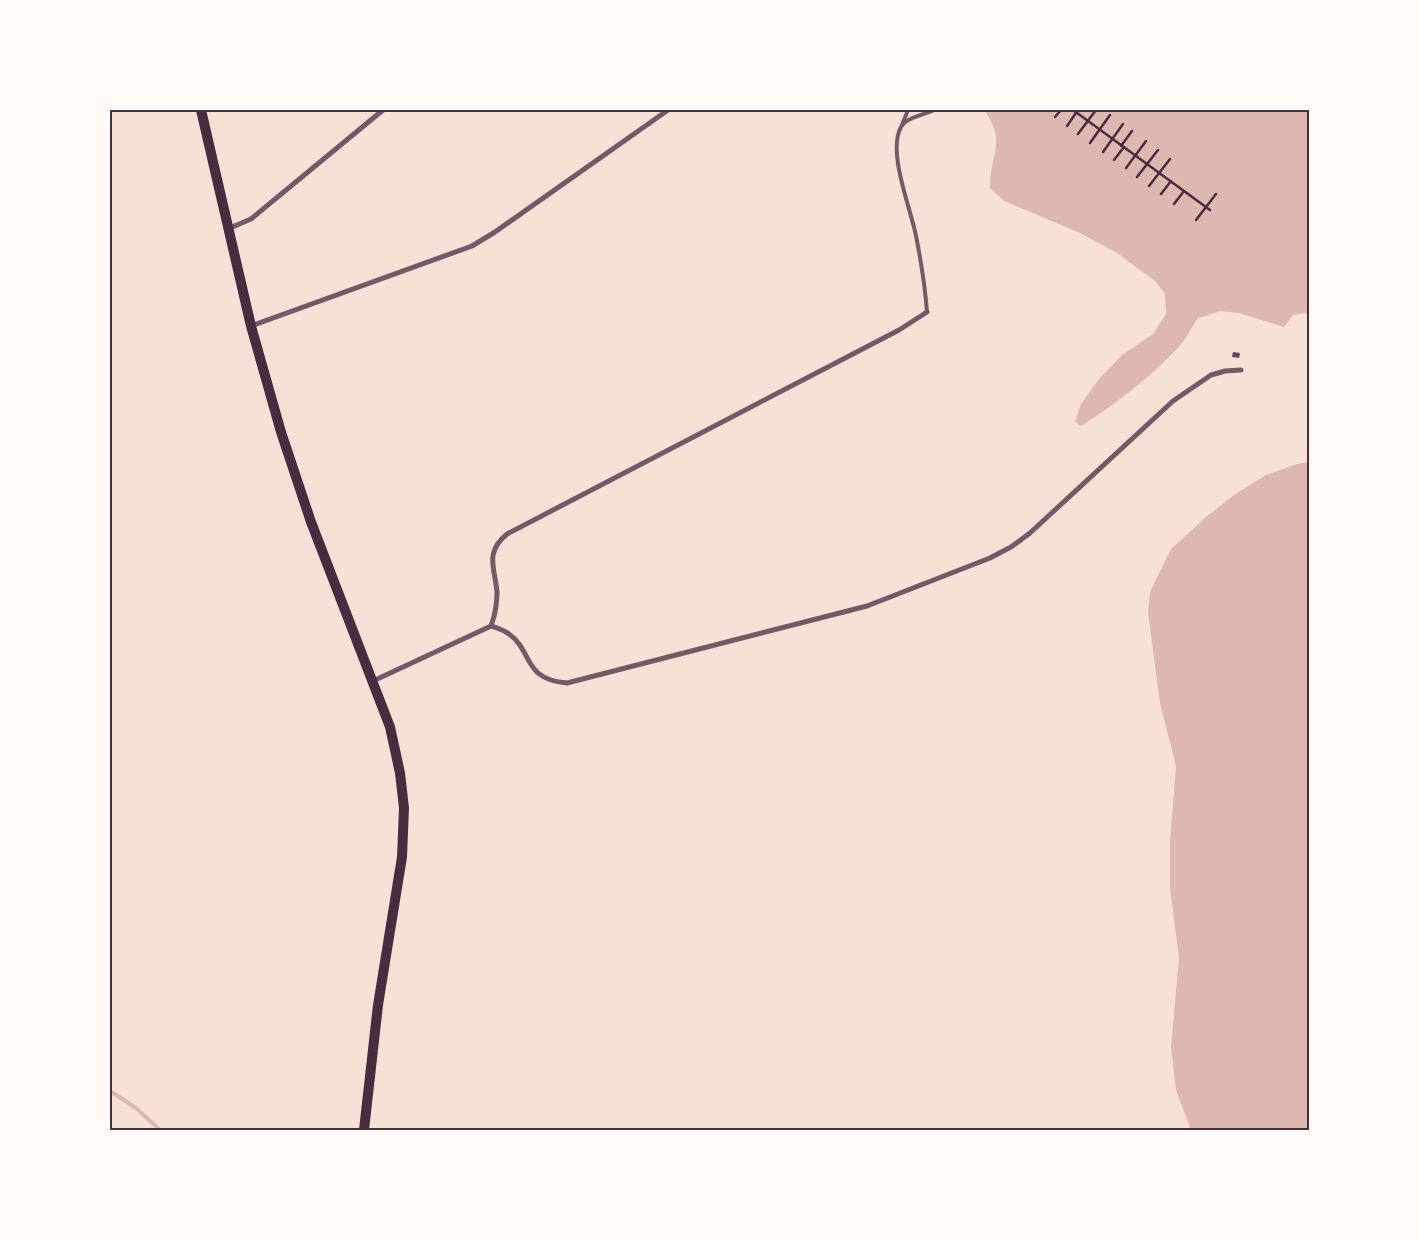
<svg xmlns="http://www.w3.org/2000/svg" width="1419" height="1240" font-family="Ubuntu,sans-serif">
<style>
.water{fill:#dcb8b0}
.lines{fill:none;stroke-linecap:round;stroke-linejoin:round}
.stream{stroke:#dcb8b0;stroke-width:4}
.building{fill:#644757}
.path{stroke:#4a2c40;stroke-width:2.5}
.service{stroke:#755966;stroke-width:4}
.minor{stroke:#755966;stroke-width:5}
.secondary{stroke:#4a2c40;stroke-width:10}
.neatline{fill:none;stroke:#4a2c40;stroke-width:2}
</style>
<rect width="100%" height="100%" fill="#f7e1d7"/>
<g class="water">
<path d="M984,110H1309V315L1304,313L1293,315L1284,327L1239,313L1221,311L1198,318C1191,328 1186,339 1178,348C1150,377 1115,405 1081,426L1075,422L1081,404L1099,379L1122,355L1153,334L1166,314L1165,294L1155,281L1117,253L1080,233L1004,201L990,188C989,155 1008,142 984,110Z"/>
<polygon points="1309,462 1309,1130 1191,1130 1176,1090 1171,1047 1179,958 1170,888 1170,841 1176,766 1160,703 1148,613 1150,592 1171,549 1206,517 1234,495 1266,475 1297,464"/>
</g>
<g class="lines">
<polyline class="stream" points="110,1091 136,1108 160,1130"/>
</g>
<polygon class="building" points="1233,352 1240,353 1239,358 1232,357"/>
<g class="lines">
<g class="path">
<polyline points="1073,110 1210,210"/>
<polyline points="1049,111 1049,110"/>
<polyline points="1055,117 1061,110"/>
<polyline points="1067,126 1078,110"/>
<polyline points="1078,134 1096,110"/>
<polyline points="1090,143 1110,115"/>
<polyline points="1121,146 1132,131"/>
<polyline points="1103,152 1123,124"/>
<polyline points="1114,160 1124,147"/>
<polyline points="1126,168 1146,141"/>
<polyline points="1137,177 1158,150"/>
<polyline points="1149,186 1170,159"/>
<polyline points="1161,194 1171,181"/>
<polyline points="1174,204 1184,191"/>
<polyline points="1196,220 1216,194"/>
</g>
<g class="service">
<polyline points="902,125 908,110"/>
<path d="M927,312C925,286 921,261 916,236C911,209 887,152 901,127C907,117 924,115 934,110"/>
</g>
<g class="minor">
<polyline points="230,228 251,219 383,110"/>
<polyline points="251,326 472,246 495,232 668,110"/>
<path d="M491,626C497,628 504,630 509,634C533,651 523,680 567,683L867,606L990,558L1011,547L1030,533L1173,401L1211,375L1225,371L1241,370"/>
<path d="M491,626C495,615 497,604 497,592C495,568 484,553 507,534L899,330L927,312"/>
<polyline points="373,681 491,626"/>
</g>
<polyline class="secondary" points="201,110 251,326 281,432 311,522 390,727 400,773 404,808 402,857 378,1005 364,1130"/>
</g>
<rect width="1419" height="1240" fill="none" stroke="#fffaf5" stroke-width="222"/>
<rect x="111" y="111" width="1197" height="1018" class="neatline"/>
</svg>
